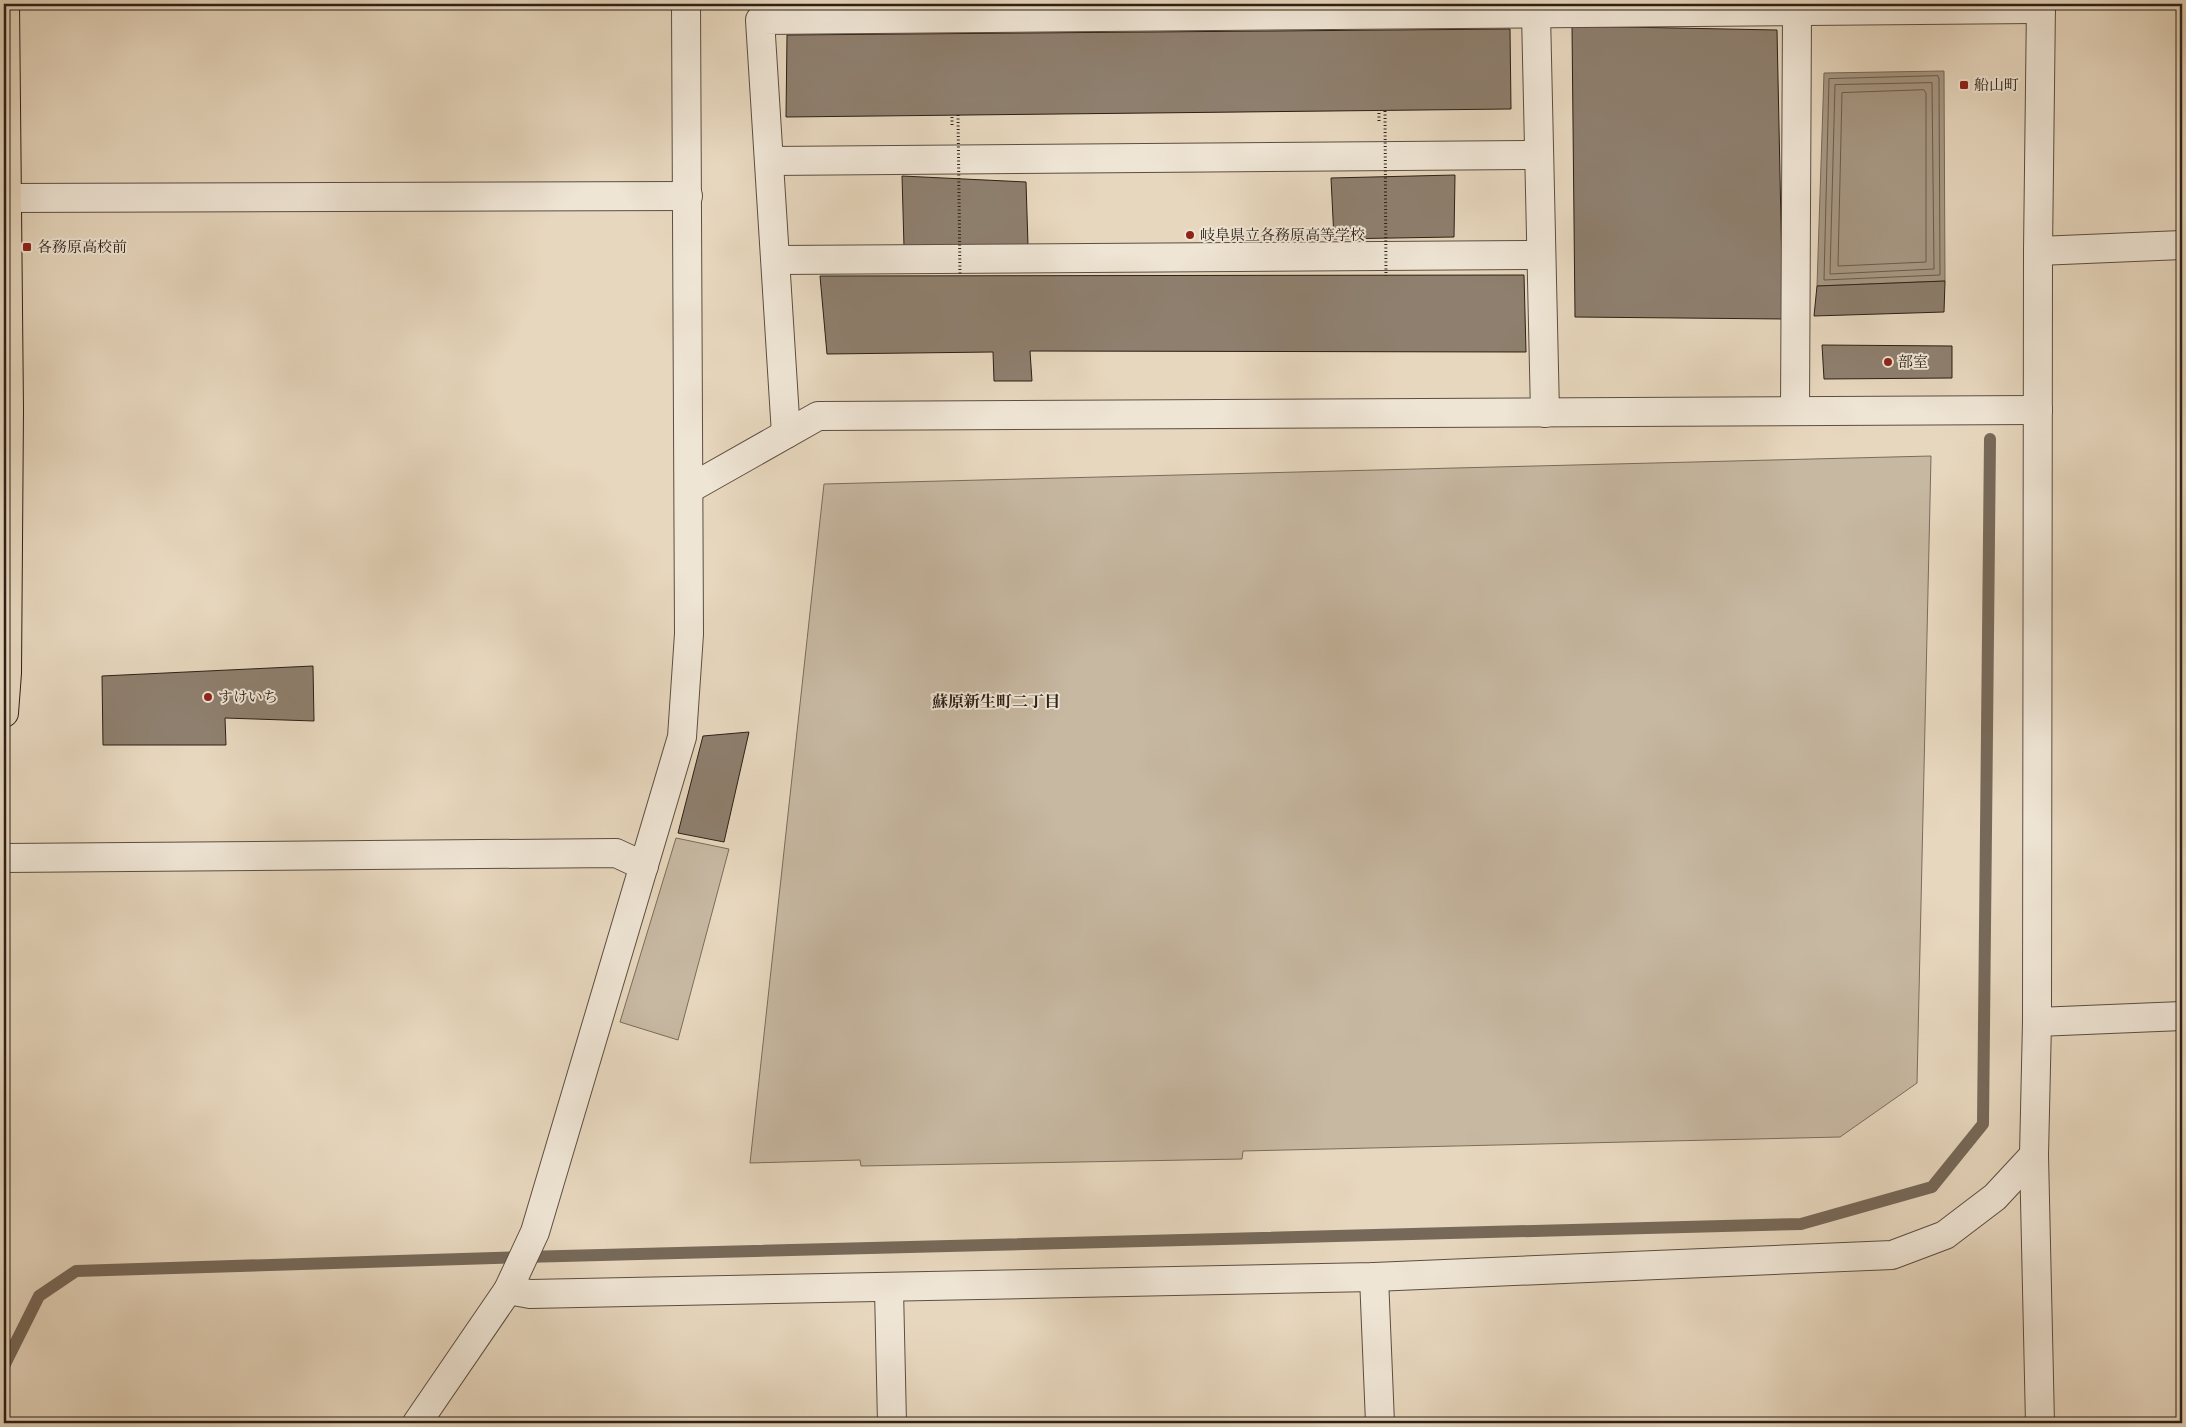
<svg xmlns="http://www.w3.org/2000/svg" width="2186" height="1427" font-family="'Old Standard TT','Noto Serif JP',serif">
<style>
.green{fill:#c7b8a2;stroke:#7a6c5c}
.water{fill:#a89985;stroke:#776959}
.lines{fill:none;stroke-linecap:round;stroke-linejoin:round}
.shore{stroke:#6a5c4e;stroke-width:1}
.stream{stroke:#776959;stroke-width:12}
.building{fill:#8e7f6e;stroke:#2d2017}
.minor-casing{stroke:#5c4e41;stroke-width:30}
.major-casing{stroke:#2d2017;stroke-width:30}
.path{stroke:#2d2017;stroke-width:3;stroke-dasharray:1 2.5;stroke-linecap:butt}
.minor{stroke:#efe5d5;stroke-width:28}
.major{stroke:#e7d7be;stroke-width:28}
.path-bridge{stroke:#2d2017;stroke-width:3;stroke-dasharray:1 2.5;stroke-linecap:butt}
.poi-dot{fill:#8f2418;stroke:#efe5d5;stroke-width:2}
.labels{text-anchor:middle;stroke-width:4;stroke-linejoin:round;paint-order:stroke}
.poi-label{font-size:15px;fill:#2d2017;stroke:#efe5d5;text-anchor:start}
.neighbourhood-label{font-size:16px;font-weight:bold;fill:#2d2017;stroke:#efe5d5}
</style>
<rect width="100%" height="100%" fill="#e7d7be"/>
<filter id="stains"><feTurbulence type="fractalNoise" baseFrequency=".004" numOctaves="4"/><feColorMatrix values="0 0 0 0 .2 0 0 0 0 .09 0 0 0 0 .02 0 0 0 .5 -.17"/></filter>
<radialGradient id="worn" r=".72"><stop offset=".6" stop-color="#630" stop-opacity="0"/><stop offset="1" stop-color="#630" stop-opacity=".3"/></radialGradient>
<g class="green">
<polygon points="1931,456 1917,1083 1840,1137 1243,1151 1242,1159 861,1166 860,1160 750,1163 824,484"/>
<polygon points="676,838 729,849 678,1040 620,1022"/>
</g>
<polygon class="water" points="1944,71 1945,281 1817,286 1824,73"/>
<g class="lines">
<g class="shore">
<polygon points="1938,76 1939,79 1940,275 1824,280 1829,79"/>
<polygon points="1932,83 1934,269 1830,274 1835,85"/>
<polygon points="1924,90 1926,93 1926,262 1838,266 1842,93"/>
</g>
<polyline class="stream" points="4,1366 39,1296 76,1271 524,1257 1801,1224 1932,1187 1983,1124 1990,439"/>
</g>
<g class="building">
<polygon points="1572,26 1777,30 1783,319 1575,317"/>
<polygon points="1510,29 1511,109 786,117 787,35"/>
<polygon points="1455,175 1454,237 1334,239 1331,178"/>
<polygon points="902,176 1026,182 1028,245 904,247"/>
<polygon points="1524,275 1526,352 1030,351 1032,381 994,381 993,352 827,354 820,276"/>
<polygon points="1945,281 1944,312 1814,316 1817,286"/>
<polygon points="1822,345 1952,346 1952,378 1824,379"/>
<polygon points="313,666 314,721 225,718 226,745 103,745 102,676"/>
<polygon points="749,732 724,842 678,833 703,736"/>
</g>
<g class="lines">
<g class="minor-casing">
<g id="minor">
<polyline points="1536,14 1545,413"/>
<polyline points="770,161 1539,155"/>
<polyline points="4,198 688,196"/>
<polyline points="2038,251 2182,245"/>
<polyline points="776,260 1541,255"/>
<polyline points="1795,411 1797,12"/>
<polyline points="786,434 760,20 2041,9"/>
<polyline points="689,489 818,416 2038,410"/>
<polyline points="4,858 616,853 644,866"/>
<polyline points="2037,1022 2182,1016"/>
<polyline points="1374,1277 1380,1423"/>
<polyline points="889,1289 892,1423"/>
<polyline points="508,1290 530,1294 1374,1277 1892,1255 1945,1235 1995,1197 2034,1155"/>
<polyline points="417,1423 508,1290 535,1232 682,737 689,634 686,4"/>
<polyline points="2040,1423 2034,1155 2037,1022 2038,251 2041,4"/>
</g>
</g>
<g class="major-casing">
<polyline id="major" points="4,713 7,673 9,410 5,4"/>
</g>
<g class="path">
<polyline points="1379,121 1379,111"/>
<polyline points="952,125 952,115"/>
</g>
<use href="#minor" class="minor"/>
<use href="#major" class="major"/>
<g class="path-bridge">
<polyline points="1385,111 1386,276"/>
<polyline points="958,115 960,276"/>
</g>
</g>
<g class="poi-dot">
<rect x="1959" y="80" width="10" height="10" rx="2.5"/>
<circle cx="1190" cy="235" r="5"/>
<rect x="22" y="242" width="10" height="10" rx="2.5"/>
<circle cx="1888" cy="362" r="5"/>
<circle cx="208" cy="697" r="5"/>
</g>
<g class="labels">
<g class="poi-label">
<text x="1974" y="90">船山町</text>
<text x="1200" y="240">岐阜県立各務原高等学校</text>
<text x="37" y="252">各務原高校前</text>
<text x="1898" y="367">部室</text>
<text x="218" y="702">すけいち</text>
</g>
<g class="neighbourhood-label">
<text x="996" y="707">蘇原新生町二丁目</text>
</g>
</g>
<rect width="2186" height="1427" fill="none" stroke="#e7d7be" stroke-width="20"/>
<rect x="5" y="5" width="2176" height="1417" fill="none" stroke="#2d2017" stroke-width="2.5"/>
<rect x="10" y="10" width="2166" height="1407" fill="none" stroke="#2d2017"/>
<rect width="100%" height="100%" filter="url(#stains)"/>
<rect width="100%" height="100%" fill="url(#worn)"/>
</svg>
